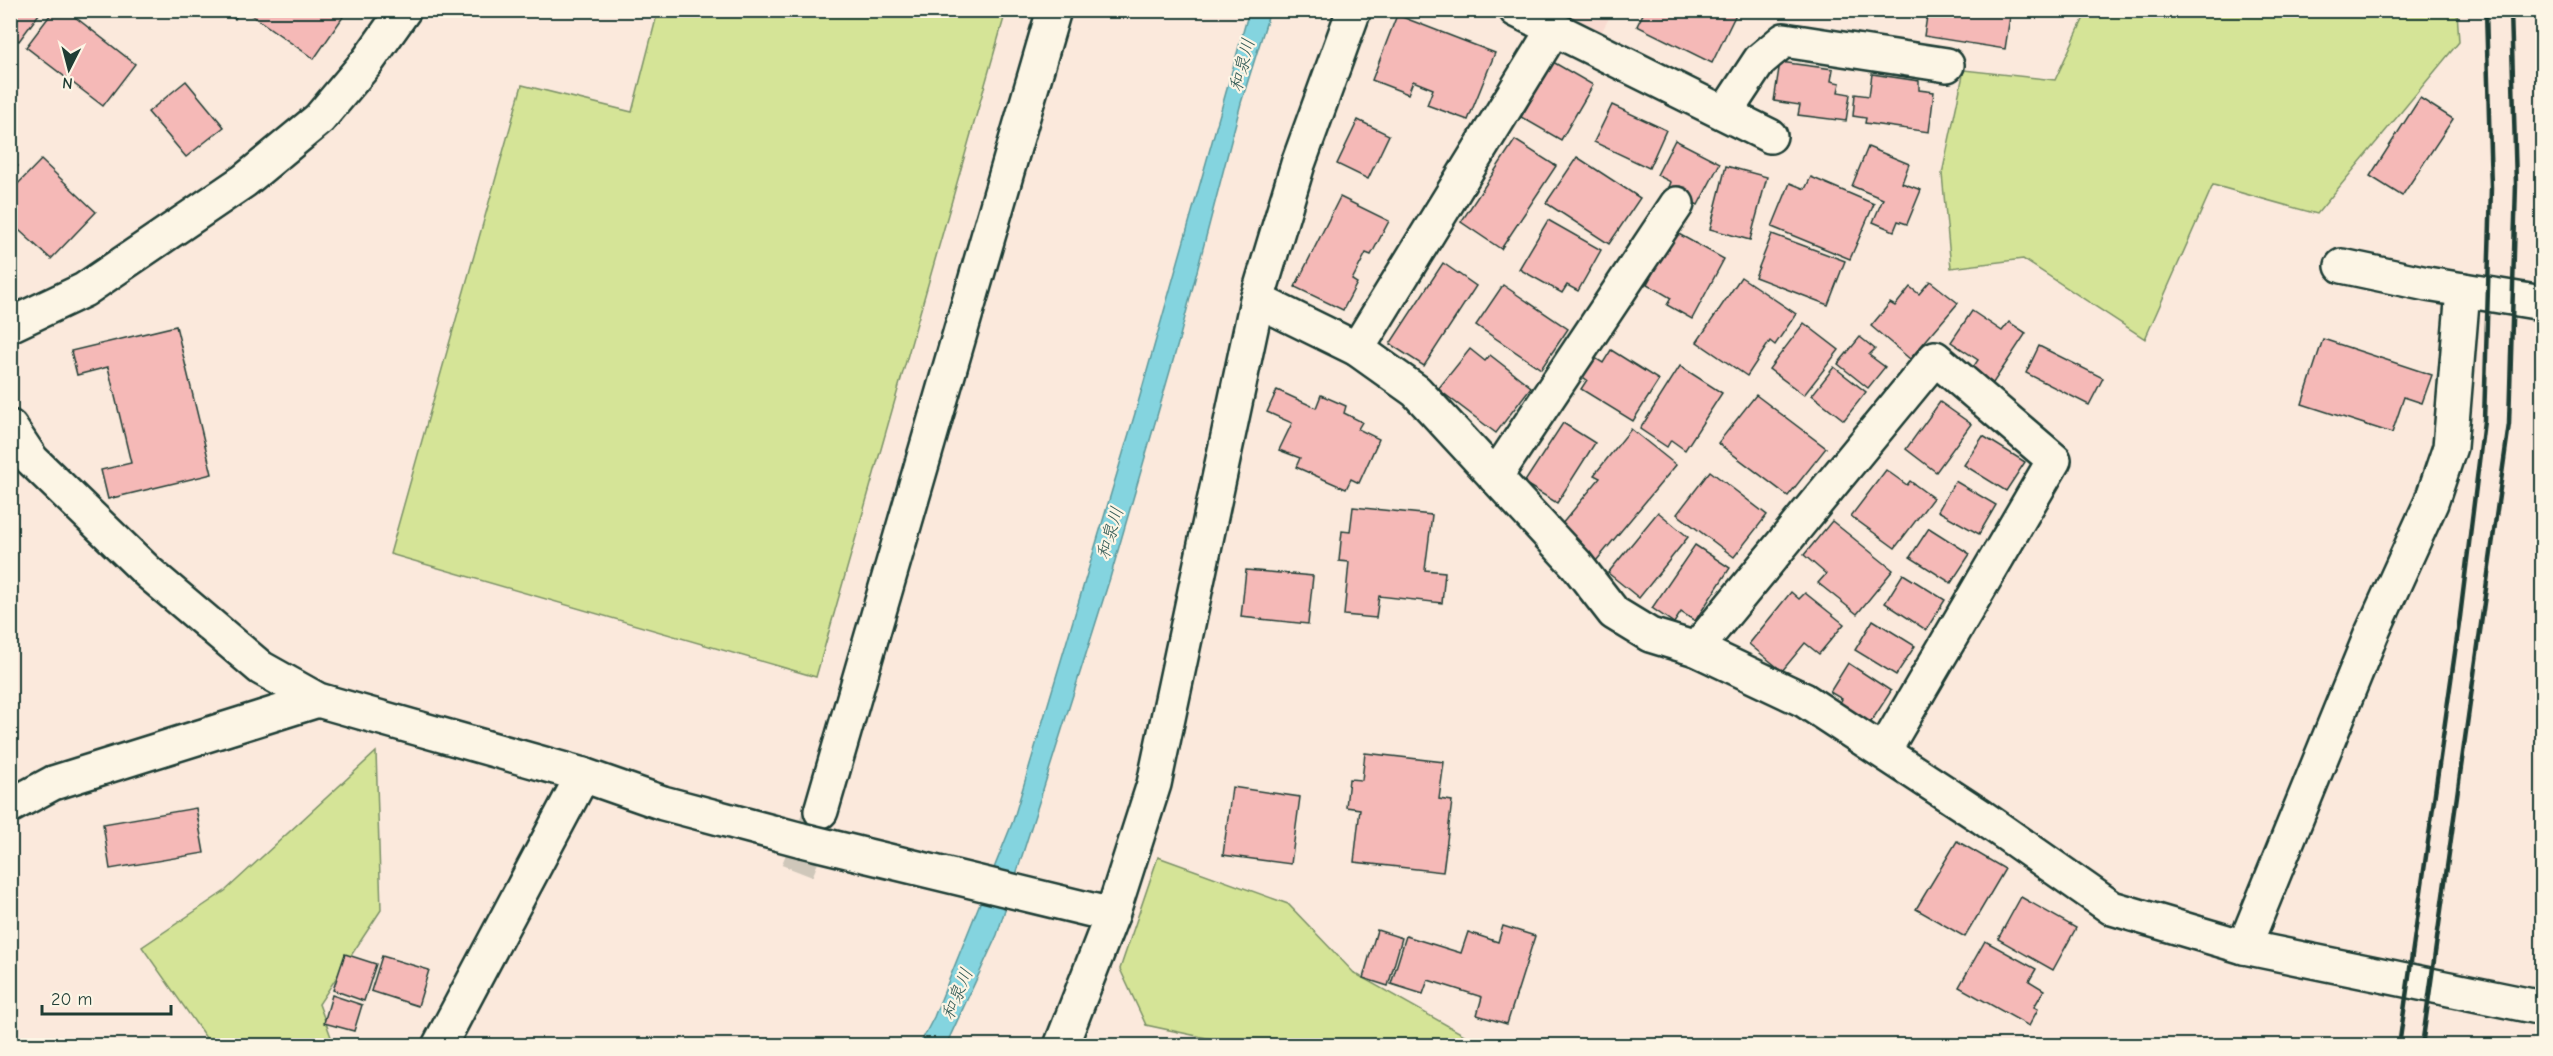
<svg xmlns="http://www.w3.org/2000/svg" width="2553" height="1056" font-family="'Comic Neue','Klee One',sans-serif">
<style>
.built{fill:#f9dbd1}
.green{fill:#d5e497;stroke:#7a9066;stroke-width:1.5}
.water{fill:#84d4df;stroke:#5c989b;stroke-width:1.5}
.building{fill:#f5b9b7;stroke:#1f3d34;stroke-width:1.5}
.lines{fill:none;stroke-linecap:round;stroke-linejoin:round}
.minor-tunnel{stroke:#cfc7ba;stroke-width:33;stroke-dasharray:33 16;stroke-linecap:butt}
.minor-casing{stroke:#1f3d34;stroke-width:38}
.minor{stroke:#fcf5e5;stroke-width:33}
.rail{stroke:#1f3d34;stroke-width:4.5}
.minor-bridge-casing{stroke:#1f3d34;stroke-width:38;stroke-linecap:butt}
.minor-bridge{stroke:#fcf5e5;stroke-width:33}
.labels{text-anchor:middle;stroke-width:4.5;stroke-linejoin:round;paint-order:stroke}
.water-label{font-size:18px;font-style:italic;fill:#335b56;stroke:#fcf5e5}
</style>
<rect width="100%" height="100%" fill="#fbe9dc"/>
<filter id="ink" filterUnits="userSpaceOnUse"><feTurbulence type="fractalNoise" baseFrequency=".0167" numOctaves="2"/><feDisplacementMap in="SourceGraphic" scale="12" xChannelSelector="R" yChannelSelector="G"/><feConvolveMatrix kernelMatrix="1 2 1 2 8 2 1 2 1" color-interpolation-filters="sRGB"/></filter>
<g filter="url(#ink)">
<polygon class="built" points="1541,11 1613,11 1597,40"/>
<g class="green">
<polygon points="658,11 1006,11 816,677 390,554 522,85 632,112"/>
<polygon points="2087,11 2457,11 2459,42 2317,214 2213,185 2145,339 2023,259 1951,268 1942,174 1964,70 2055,80"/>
<polygon points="376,752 381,910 319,1004 334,1045 211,1045 142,947 225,891"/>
<polygon points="1158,857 1288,904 1354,973 1482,1045 1239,1045 1146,1025 1120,969"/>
</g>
<polygon class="water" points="1249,11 1270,11 1241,103 1179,340 1110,578 997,935 946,1045 919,1046 934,1017 1013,821 1136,410"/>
<g class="building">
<polygon points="10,10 42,10 19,41 10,35"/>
<polygon points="54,10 66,10 135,64 103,106 26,47"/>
<polygon points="219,10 240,10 235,19"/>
<polygon points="252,10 333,10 343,17 314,59 250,14"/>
<polygon points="1645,10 1738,10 1712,63 1637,26"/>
<polygon points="1835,10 1874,10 1872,17"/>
<polygon points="1928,10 2011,10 2005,49 1924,36"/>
<polygon points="1397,15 1495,53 1468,120 1427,105 1433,89 1413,81 1408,94 1372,80"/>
<polygon points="1553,62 1593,85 1561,140 1521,117"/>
<polygon points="1780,62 1833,69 1831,81 1840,83 1838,92 1850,94 1846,121 1798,115 1800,105 1774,101"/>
<polygon points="1872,74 1919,81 1919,90 1934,92 1929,132 1865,123 1866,118 1853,116 1855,94 1869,96"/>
<polygon points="186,81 224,127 186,157 148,112"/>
<polygon points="2420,98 2453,119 2402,196 2370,176"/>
<polygon points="1612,105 1666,130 1649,168 1594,142"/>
<polygon points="1358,120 1389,135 1368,179 1337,164"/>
<polygon points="1515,140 1556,166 1501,249 1461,222"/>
<polygon points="1675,140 1720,163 1698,205 1668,190 1671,182 1657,175"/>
<polygon points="1868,147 1909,164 1902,183 1921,190 1907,224 1898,221 1894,231 1873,222 1883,199 1852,186"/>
<polygon points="1577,157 1640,198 1609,244 1546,203"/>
<polygon points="10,158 18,166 10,174"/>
<polygon points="41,160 96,212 51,259 10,222 10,192"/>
<polygon points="1726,166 1767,177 1750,240 1710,229"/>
<polygon points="1811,177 1874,204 1850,259 1772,227 1790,183 1805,189"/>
<polygon points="1340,197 1389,221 1371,255 1366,253 1352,280 1357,283 1343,310 1295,287"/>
<polygon points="1548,220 1601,250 1578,291 1567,285 1562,293 1519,269"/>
<polygon points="1675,232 1724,259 1692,319 1667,305 1671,298 1647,284"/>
<polygon points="1772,234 1845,261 1828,305 1755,277"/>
<polygon points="1443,263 1476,286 1424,366 1390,344"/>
<polygon points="1741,277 1796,314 1775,345 1770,341 1747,376 1697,342"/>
<polygon points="1930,281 1958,303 1910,359 1871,326 1890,303 1895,306 1910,287 1919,294"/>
<polygon points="1503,285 1568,329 1541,369 1476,325"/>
<polygon points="1972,311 2002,331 2009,322 2026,333 1993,383 1972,369 1978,360 1951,342"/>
<polygon points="1804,323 1839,350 1804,395 1769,369"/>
<polygon points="176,326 212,474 108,499 101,470 131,463 108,367 77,375 71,351"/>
<polygon points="1860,337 1875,349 1869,355 1885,367 1868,388 1838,364"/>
<polygon points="2323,339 2432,375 2422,403 2404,397 2392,433 2302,404"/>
<polygon points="2039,346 2103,378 2089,405 2026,373"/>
<polygon points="1470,349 1485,361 1490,355 1531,387 1496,433 1438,389"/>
<polygon points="1611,350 1659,380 1633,421 1581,389 1587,380 1580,375 1592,356 1603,363"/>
<polygon points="1680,366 1722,393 1685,450 1671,440 1667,447 1640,429"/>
<polygon points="1834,367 1866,392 1844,420 1812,395"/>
<polygon points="1277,390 1316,408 1321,395 1346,406 1344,413 1362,422 1358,429 1379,439 1359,483 1351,479 1346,489 1296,467 1300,458 1279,450 1292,423 1267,412"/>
<polygon points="1756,395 1826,448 1788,496 1718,443"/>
<polygon points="1940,402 1971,424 1936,472 1906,449"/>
<polygon points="1563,423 1595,443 1557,503 1524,483"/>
<polygon points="1631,429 1676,465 1591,567 1561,525 1600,478 1594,475"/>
<polygon points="1983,436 2025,462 2006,491 1964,465"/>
<polygon points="1886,470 1907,485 1910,481 1933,498 1895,548 1851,516"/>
<polygon points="1710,471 1767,515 1734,557 1677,514"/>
<polygon points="1955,481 1996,505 1979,534 1938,511"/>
<polygon points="1353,507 1432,515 1425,570 1445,572 1442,603 1379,596 1376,618 1344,615 1349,562 1339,561 1342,531 1350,532"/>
<polygon points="1658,512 1688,537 1639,598 1608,573"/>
<polygon points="1832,521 1893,570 1857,614 1818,583 1826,574 1804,555"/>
<polygon points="1929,528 1970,554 1951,583 1910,557"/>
<polygon points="1695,545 1730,568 1695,621 1681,612 1674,623 1652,608"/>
<polygon points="1246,570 1313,576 1308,624 1241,617"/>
<polygon points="1903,574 1945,600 1926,630 1885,603"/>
<polygon points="1791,592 1799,599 1805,593 1844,624 1819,654 1805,643 1782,671 1749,644"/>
<polygon points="1873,620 1915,646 1896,675 1855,650"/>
<polygon points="1848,663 1891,691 1869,725 1839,705 1842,699 1830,692"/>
<polygon points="1365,753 1444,762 1439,799 1452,801 1443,872 1354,862 1360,809 1346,807 1349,779 1362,780"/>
<polygon points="1232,787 1300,797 1291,864 1223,855"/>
<polygon points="196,808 204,853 110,869 103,824"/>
<polygon points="1957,841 2005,869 1965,937 1916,909"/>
<polygon points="2021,897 2076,928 2053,970 1998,939"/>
<polygon points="1503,926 1535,936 1507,1024 1477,1015 1482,997 1428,980 1423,994 1391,984 1406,936 1461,953 1468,932 1498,942"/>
<polygon points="1377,930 1402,938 1388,986 1363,978"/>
<polygon points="1985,941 2036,969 2029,981 2044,990 2034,1007 2038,1009 2029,1026 1959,987"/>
<polygon points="345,954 376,964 364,1001 333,990"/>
<polygon points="382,956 429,970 418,1006 371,991"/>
<polygon points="332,995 362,1005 354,1031 324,1023"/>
</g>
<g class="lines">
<polyline class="minor-tunnel" points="797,871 819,815"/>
<g class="minor-casing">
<g id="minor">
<polyline points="1516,10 1770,136"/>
<polyline points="1725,113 1760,60 1784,40 1947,65"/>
<polyline points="2342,266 2427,284 2542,303"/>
<polyline points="1257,300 1357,349 1416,391 1576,564 1614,613 1650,635 1696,649 1804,700 1982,817 2112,908 2244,947 2542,1008"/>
<polyline points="10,325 84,290 244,181 319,119 367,62 404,10"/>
<polyline points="1357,349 1553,30"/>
<polyline points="10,427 32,460 149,573 261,668 318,700 583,775 663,803 802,840"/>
<polyline points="1495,477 1677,204"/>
<polyline points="1696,649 1935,358 2054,460 1884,751"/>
<polyline points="10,806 53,783 318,700"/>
<polyline points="821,811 1054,10"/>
<polyline points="864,855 1112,915"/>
<polyline points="2244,947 2371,635 2431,503 2450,447 2463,290"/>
<polyline points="439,1046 583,775"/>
<polyline points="1061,1046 1112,915 1154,784 1257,300 1298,164 1354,10"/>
</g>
</g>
<use href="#minor" class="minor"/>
<g class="rail">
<polyline points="2399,1046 2460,617 2484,421 2491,188 2486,10"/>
<polyline points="2422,1046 2509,424 2516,184 2511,10"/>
</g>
<g class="minor-bridge-casing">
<polyline id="minor-bridge" points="802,840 864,855"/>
</g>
<use href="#minor-bridge" class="minor-bridge"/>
</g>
</g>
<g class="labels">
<g class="water-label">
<text transform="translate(1242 65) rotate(-75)" y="6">和泉川</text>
<text transform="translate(1110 533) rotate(-73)" y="6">和泉川</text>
<text transform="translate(957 994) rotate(-67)" y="6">和泉川</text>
</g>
</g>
<rect width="2553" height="1056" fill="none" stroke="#fcf5e5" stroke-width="36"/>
<rect x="18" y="18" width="2517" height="1020" fill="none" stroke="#1f3d34" stroke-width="2" filter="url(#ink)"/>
<g transform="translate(69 69) rotate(186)" stroke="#fcf5e5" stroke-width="4.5" paint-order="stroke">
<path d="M0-4.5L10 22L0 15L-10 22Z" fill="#1f3d34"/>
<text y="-9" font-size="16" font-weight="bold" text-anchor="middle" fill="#1f3d34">N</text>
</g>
<path d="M42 1005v9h129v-9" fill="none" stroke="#1f3d34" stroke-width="3"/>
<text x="51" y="1005" font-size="18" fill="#1f3d34" stroke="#fcf5e5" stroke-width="4.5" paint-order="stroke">20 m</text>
</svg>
